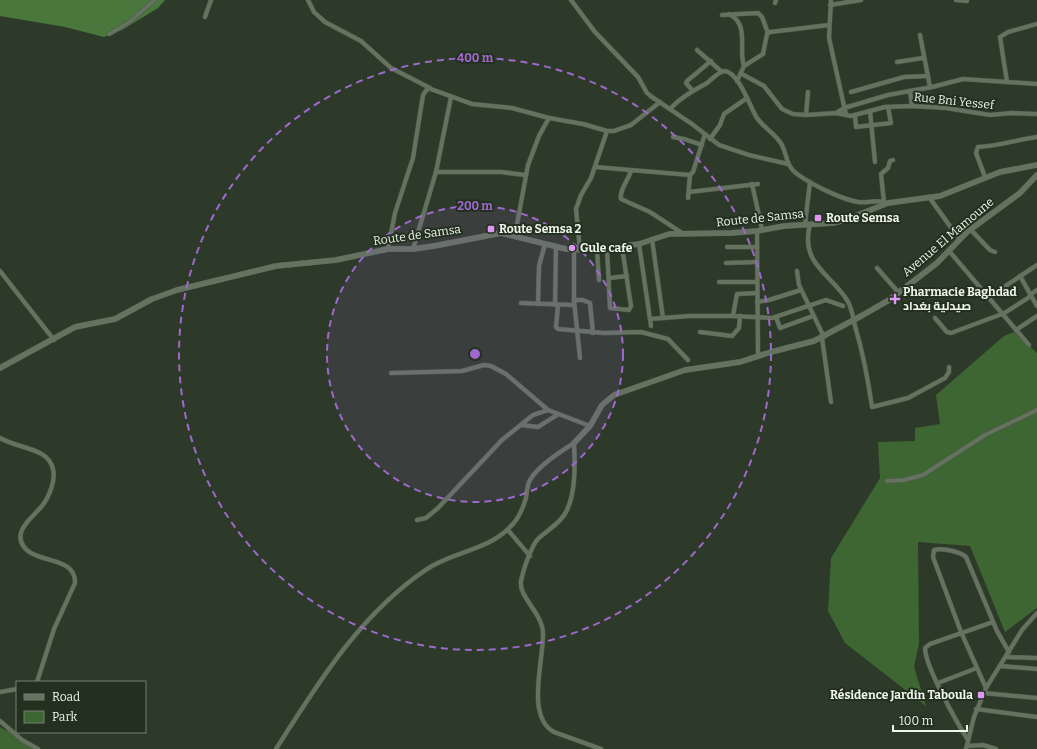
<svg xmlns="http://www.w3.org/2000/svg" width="1037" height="749" font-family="Bitter,Cairo,serif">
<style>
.green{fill:#3e6632}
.forest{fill:#4a773c}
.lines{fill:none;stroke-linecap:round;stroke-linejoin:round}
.street-casing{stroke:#4d584a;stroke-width:5}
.secondary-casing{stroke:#4d584a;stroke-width:6}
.street{stroke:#64725f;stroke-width:4}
.secondary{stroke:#64725f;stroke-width:5.5}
.ring{fill:none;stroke:#9e69cc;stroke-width:2;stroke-dasharray:7 5}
.poi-dot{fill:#de98f2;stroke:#233020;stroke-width:1.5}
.labels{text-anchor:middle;stroke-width:4;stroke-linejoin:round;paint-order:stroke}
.street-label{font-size:12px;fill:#eef6eb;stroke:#233020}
.poi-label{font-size:12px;font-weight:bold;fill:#eef6eb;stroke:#233020;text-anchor:start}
.centre{fill:#9e69cc;stroke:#233020;stroke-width:2}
.ring-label{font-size:12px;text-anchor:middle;font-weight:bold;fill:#9e69cc;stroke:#233020;stroke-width:4;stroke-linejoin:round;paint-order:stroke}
</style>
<rect width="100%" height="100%" fill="#2d3a29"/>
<g class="green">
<polygon points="1014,332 1037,353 1037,608 1005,632 970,546 918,542 919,643 914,667 926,706 845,643 828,611 831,558 880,478 878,442 915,441 915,428 940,424 936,395 1004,336"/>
<polygon points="0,727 39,749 0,749"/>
</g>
<polygon class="forest" points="0,0 165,0 158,8 122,30 104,37 65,27 0,16"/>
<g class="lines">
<g class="street-casing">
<g id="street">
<polyline points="308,0 314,12 325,22 361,41 391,68 430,88"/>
<polyline points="571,0 595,32 638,77 647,93 652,97 692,124 719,145 749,155 788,164"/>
<polyline points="831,0 829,38 846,115"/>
<polyline points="956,0 967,1"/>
<polyline points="775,3 776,0"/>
<polyline points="830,5 861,0"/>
<path d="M729,14C750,24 738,50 744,66"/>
<polyline points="722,15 758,13 762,17 768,33"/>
<polyline points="205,17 211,0"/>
<polyline points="109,34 128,23 155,0"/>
<polyline points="920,35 930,87"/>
<polyline points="697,50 722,72"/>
<polyline points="897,62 923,58"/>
<polyline points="742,74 764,86 782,109 793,114 806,115 836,113 851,116 885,107 912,106 946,108 990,115 1012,113 1037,114"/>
<polyline points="737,81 744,66 763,54 767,34 770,32 829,25"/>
<polyline points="1007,82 1000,37 1008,32 1037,24"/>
<polyline points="692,90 686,83 687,81 711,61"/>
<polyline points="910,91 912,106"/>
<polyline points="851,92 904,77 928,76"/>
<path d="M670,109C681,97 693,91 707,83C711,80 719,71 725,71C739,73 750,107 757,118C764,128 776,134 782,145C787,155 786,166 797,174C811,184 840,199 858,202C868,204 877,198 887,203"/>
<polyline points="870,111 875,162"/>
<polyline points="836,113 844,108 888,95 932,87 963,79 1037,84"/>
<polyline points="806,115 808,92"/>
<polyline points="855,115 856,127 891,123 888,107"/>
<polyline points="673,137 684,139 702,145"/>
<polyline points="710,139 720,125 724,114 747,98"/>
<polyline points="595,167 690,175 693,172 705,134"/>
<path d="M631,171C628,180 619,191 621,199L650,212L682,233"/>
<polyline points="436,172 501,172 525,175"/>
<path d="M985,177L976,153L978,147C1000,146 1015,140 1037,137"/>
<polyline points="752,184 762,229"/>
<polyline points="689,192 758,184"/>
<polyline points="929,197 960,240"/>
<polyline points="688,198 690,175"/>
<polyline points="884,202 881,174 888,168 890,161 893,160"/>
<polyline points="805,224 810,182"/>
<path d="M810,224C800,264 829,272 847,300C852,308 853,317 855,326C863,353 868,379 872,407L908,398L945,378L949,372V367"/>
<polyline points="971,230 990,250 995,252"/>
<polyline points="757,231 758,356"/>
<polyline points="515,235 528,165 539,136 549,118"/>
<polyline points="652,239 663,318"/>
<polyline points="639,244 651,326"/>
<polyline points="727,247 757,247"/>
<polyline points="388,249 395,213 413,158 423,95 428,88 472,104 512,108 549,118 583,124 607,131 614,131 631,125 660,102"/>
<polyline points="413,249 436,172 451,97"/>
<polyline points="607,249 610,308 629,310 631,306 622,247"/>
<polyline points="574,250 574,300 580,358"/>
<polyline points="580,250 576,209 581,195 591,178 607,131"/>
<polyline points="597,250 599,280"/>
<polyline points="950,252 1029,345"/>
<polyline points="726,263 757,262"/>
<polyline points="877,268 899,293"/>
<polyline points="0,271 54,340"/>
<polyline points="797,271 799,285 824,337"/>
<polyline points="1020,276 1037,306"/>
<polyline points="609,278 627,276"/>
<polyline points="719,282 757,282"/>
<polyline points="757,293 737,294 733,316 772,318 826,300 843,306"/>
<polyline points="1030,295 1037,290"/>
<polyline points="989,297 1037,265"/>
<polyline points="574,300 583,300 590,303 593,333"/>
<polyline points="757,302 769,300 801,290"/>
<polyline points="521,303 574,305"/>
<polyline points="538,304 539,266 545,244"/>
<polyline points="555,305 556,247"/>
<polyline points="558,305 556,327 558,329 604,333 641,332 668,339 688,360"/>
<polyline points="1003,314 1031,296"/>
<polyline points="776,317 780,328 813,316"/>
<polyline points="935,318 947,332 951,333 1002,314"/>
<polyline points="650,319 689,316 733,316"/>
<polyline points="1016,330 1037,316"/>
<polyline points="700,332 732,336 739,328 740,316"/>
<polyline points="822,338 831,402"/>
<polyline points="391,373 462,371 484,365 491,366 506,374 548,410 590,426"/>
<polyline points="521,425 538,427 557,415"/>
<path d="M0,438C18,449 48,447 53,469C56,480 49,497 42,506C33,517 12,531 24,547C37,564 76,556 75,583L54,629L37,682"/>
<polyline points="887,481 904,480 923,475 985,435 1037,410"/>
<polyline points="417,520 426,518 438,508 502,440 533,415 548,410"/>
<polyline points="508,530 530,556"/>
<polyline points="1006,657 1037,658"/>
<polyline points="1000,666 1037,669"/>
<polyline points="938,683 977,668"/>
<path d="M986,688L961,632L933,557L934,550C942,548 959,551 966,557L997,631L1009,652"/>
<polyline points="0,692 17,689"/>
<polyline points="983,693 1037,698"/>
<polyline points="976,709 1037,717"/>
<polyline points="0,721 22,740 38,749"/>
<path d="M968,740C957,723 925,666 925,648L930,644L993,622"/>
<polyline points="967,746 983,745 996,749"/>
<path d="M276,749C318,683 360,614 427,569C452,552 489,550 510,527C518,520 523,508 526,498C527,492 527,485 530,480C538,466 560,452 574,443C575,464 576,493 566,512C560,524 547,530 538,539C531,546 523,571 521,581C518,597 544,614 543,635C543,663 526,717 554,732L601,749"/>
<polyline points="966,749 974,717 986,688 1022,630 1037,613"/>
</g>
</g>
<g class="secondary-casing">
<g id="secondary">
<polyline points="0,368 75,327 115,319 152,299 177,290 276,266 336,260 388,249 413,249 434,246 501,233 566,249 593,250 639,244 669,234 731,233 757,231 784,226 833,223 845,220 888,203 940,196 1000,172 1037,165"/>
<polyline points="574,443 590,426 602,405 614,395 685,370 740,362 771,352 814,341 863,315 889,300 937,263 967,232 1020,193 1037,175"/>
</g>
</g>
<use href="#street" class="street"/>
<use href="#secondary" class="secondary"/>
</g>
<circle cx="475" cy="354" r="148" fill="#9e69cc" fill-opacity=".12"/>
<g class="ring">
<circle cx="475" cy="354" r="148"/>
<circle cx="475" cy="354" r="296"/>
</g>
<g class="poi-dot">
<rect x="814" y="214" width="8" height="8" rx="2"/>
<rect x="487" y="225" width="8" height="8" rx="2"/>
<circle cx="572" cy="248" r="4"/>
<path d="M893 293h4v4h4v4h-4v4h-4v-4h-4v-4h4z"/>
<rect x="977" y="691" width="8" height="8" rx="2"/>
</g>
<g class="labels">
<g class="street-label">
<text transform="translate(954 101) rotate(6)" y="4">Rue Bni Yessef</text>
<text transform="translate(760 218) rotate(-6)" y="4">Route de Samsa</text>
<text transform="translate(417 235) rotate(-8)" y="4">Route de Samsa</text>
<text transform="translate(948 237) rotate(-40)" y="4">Avenue El Mamoune</text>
</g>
<g class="poi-label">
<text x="826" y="222">Route Semsa</text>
<text x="499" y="233">Route Semsa 2</text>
<text x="580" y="252">Gule cafe</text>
<text x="903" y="296">Pharmacie Baghdad<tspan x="903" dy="14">صيدلية بغداد</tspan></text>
<text x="973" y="699" text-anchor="end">Résidence Jardin Taboula</text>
</g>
</g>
<circle cx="475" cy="354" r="6" class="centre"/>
<g class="ring-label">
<text x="475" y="62">400 m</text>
<text x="475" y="210">200 m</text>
</g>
<rect x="16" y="681" width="130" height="52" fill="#233020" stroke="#747f71"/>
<rect x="24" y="694" width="20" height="6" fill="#64725f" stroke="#747f71"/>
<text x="52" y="701" font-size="12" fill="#eef6eb">Road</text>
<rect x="24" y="711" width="20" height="12" fill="#3e6632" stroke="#747f71"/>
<text x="52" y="721" font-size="12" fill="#eef6eb">Park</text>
<path d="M893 725v6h74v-6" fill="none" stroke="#eef6eb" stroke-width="2"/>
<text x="899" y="725" font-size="12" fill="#eef6eb" stroke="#233020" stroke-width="3" paint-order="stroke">100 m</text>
</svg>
